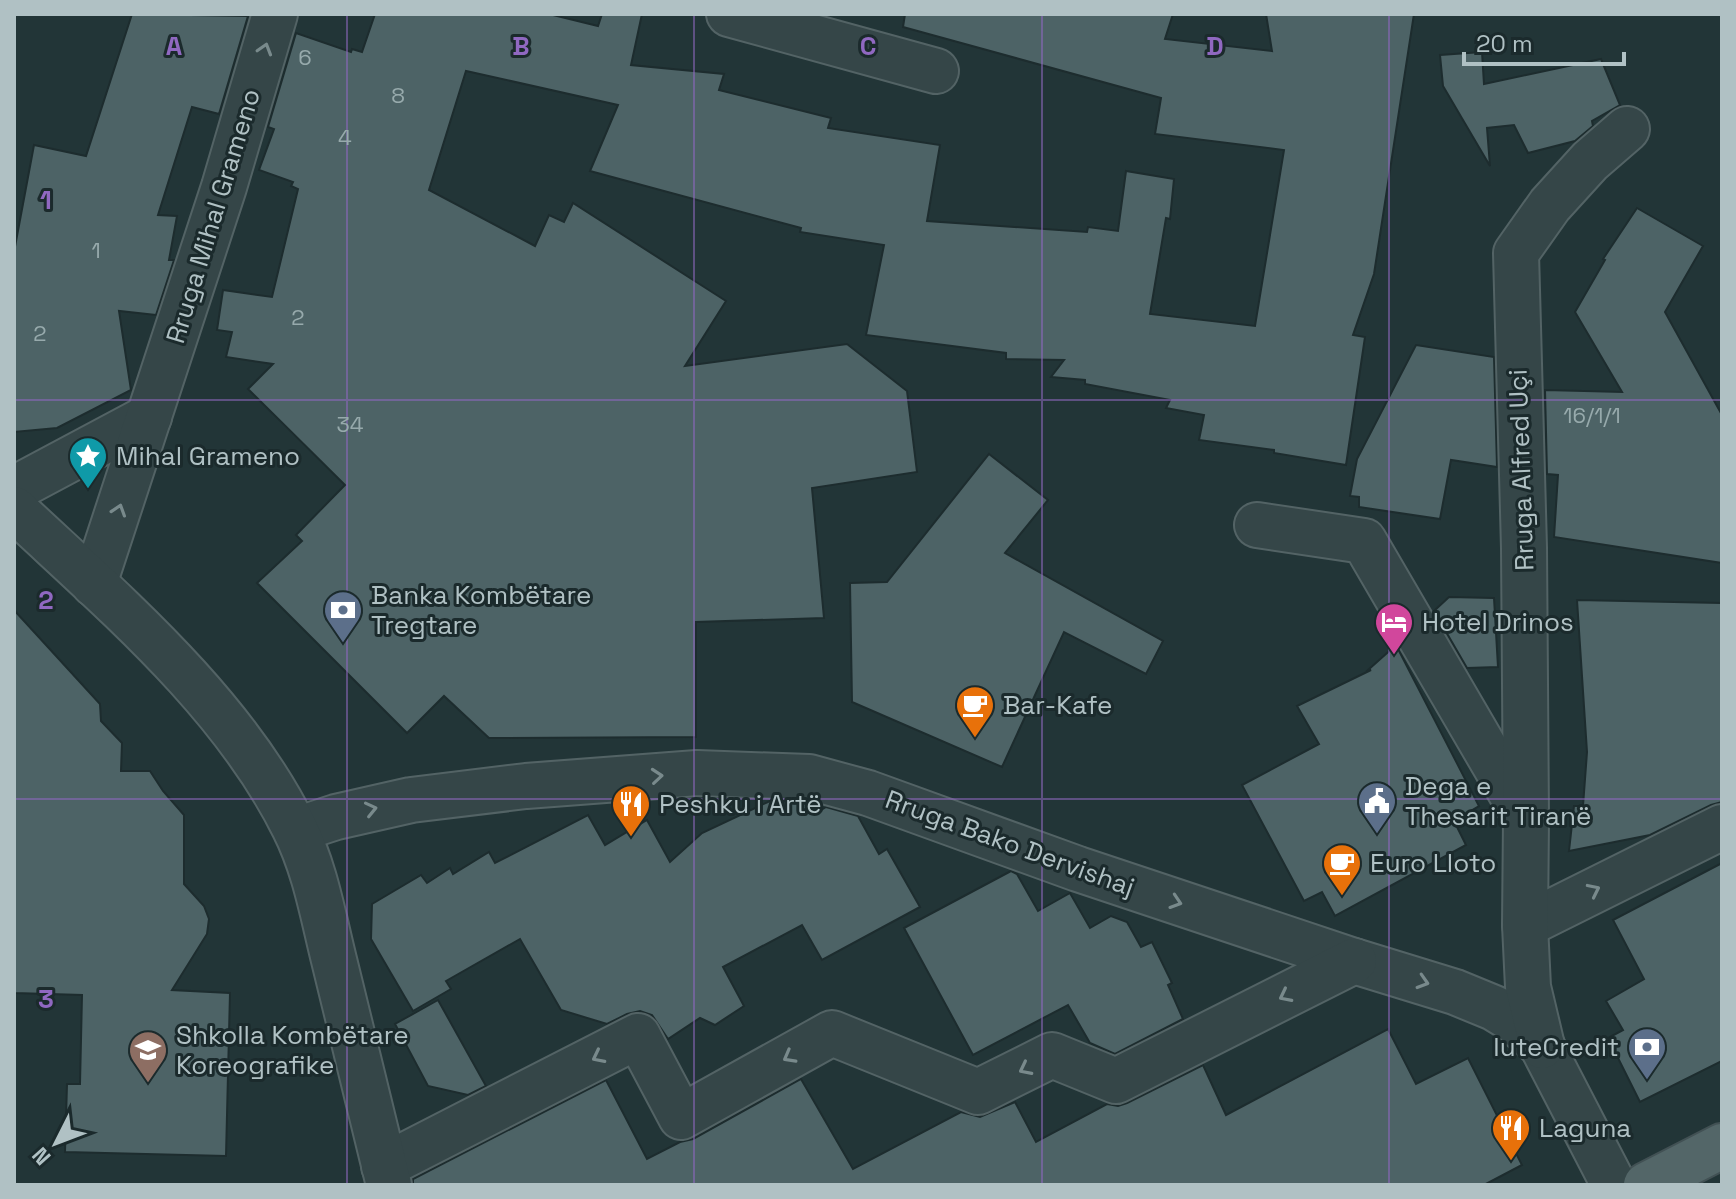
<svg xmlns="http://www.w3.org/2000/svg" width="1736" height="1199" font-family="'Space Grotesk',sans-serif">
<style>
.building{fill:#4d6366;stroke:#1d2c2e;stroke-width:2}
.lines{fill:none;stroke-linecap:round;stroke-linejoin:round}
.minor-casing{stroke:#536365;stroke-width:48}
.tertiary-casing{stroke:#536365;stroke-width:48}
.primary-casing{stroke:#425154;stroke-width:48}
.minor{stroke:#354648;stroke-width:44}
.tertiary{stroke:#354648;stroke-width:44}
.primary{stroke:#536668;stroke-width:44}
.oneway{stroke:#798a8c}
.grid{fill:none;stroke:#9068c1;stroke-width:2;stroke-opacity:0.55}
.labels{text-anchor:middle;stroke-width:6;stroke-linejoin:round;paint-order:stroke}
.number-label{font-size:22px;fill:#97aaac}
.street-label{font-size:26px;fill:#b0c1c4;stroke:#1b2a2c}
.poi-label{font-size:26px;fill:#b0c1c4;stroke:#1b2a2c;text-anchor:start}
.grid-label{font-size:26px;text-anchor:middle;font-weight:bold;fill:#9068c1;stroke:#1b2a2c;stroke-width:6;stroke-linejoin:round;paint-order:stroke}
</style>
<rect width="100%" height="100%" fill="#223537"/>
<g class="building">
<polygon points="132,14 248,16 219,114 192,107 158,215 177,216 169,260 174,260 156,315 119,311 131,390 57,428 14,432 14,252 34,145 86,156"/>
<polygon points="375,14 549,14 598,26 602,14 642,14 631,65 724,74 719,90 831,118 828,128 940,145 927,221 1087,232 1088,227 1118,231 1126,171 1174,179 1170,219 1166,218 1150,314 1255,326 1284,150 1155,134 1161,98 903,27 905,14 1173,14 1165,39 1272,51 1266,14 1414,14 1374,274 1353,335 1365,337 1346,465 1274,453 1274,450 1199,440 1204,415 1166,408 1170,400 1085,384 1085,380 1051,377 1064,360 1006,359 1006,353 866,335 884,245 800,232 801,228 590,171 618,105 466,71 429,190 535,246 549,215 564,222 573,203 726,301 685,366 847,344 907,391 917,472 812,488 824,618 696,622 696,737 489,738 444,696 407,733 257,583 302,541 296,535 345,485 248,389 273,364 226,357 232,332 217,330 223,290 272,297 298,189 291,186 293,182 259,170 274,129 268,127 296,33 351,52 352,49 362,52"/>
<polygon points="1482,52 1484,84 1601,59 1620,105 1592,121 1593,126 1575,141 1528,153 1514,125 1487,128 1490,166 1443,86 1440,55"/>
<polygon points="1637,208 1703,246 1665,312 1722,415 1722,563 1554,537 1558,475 1547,474 1545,390 1622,392 1575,312 1605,260 1603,259"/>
<polygon points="1416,345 1494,357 1497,467 1451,460 1440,519 1359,507 1359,497 1350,496 1357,459"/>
<polygon points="989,454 1048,500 1005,553 1163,641 1146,674 1064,632 1002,767 852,702 850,583 887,582"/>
<polygon points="1449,597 1494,598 1498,667 1467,668 1434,611"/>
<polygon points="1577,600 1722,603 1722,802 1711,805 1650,835 1569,851 1574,806 1583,806 1587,752"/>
<polygon points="14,610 100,704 101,721 122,743 121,771 150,771 163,791 184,815 184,884 204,906 209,919 207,934 172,990 230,993 226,1156 65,1152 67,1084 80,1084 82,995 14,993"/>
<polygon points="1396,645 1479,806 1454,821 1466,845 1335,916 1322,892 1304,901 1242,785 1319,744 1297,706 1371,670 1368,670"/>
<polygon points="770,801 776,801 778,804 783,801 805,802 819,806 821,810 826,807 858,816 879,854 887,849 920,907 822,960 802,925 723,967 744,1006 715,1025 700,1018 668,1039 652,1015 640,1011 627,1014 607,1024 561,1010 520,939 446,981 451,989 413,1011 371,939 372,904 421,875 427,883 450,868 453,874 489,852 495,863 588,815 605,845 647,820 670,862 702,833"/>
<polygon points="1722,863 1722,1061 1640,1102 1608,1038 1623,1030 1606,1001 1644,979 1613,920"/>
<polygon points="1011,871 1017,874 1038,911 1070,893 1090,928 1111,916 1127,922 1141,947 1152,942 1172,983 1168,985 1183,1019 1115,1054 1090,1043 1068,1005 973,1055 904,928"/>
<polygon points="438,1000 486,1086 468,1095 428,1086 395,1024"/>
<polygon points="1388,1029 1416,1084 1468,1058 1522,1165 1484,1185 413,1185 413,1179 606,1080 647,1159 680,1142 693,1139 801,1079 853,1169 961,1112 980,1117 1015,1102 1036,1142 1107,1104 1118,1106 1127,1103 1203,1065 1226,1115"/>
</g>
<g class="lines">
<g class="minor-casing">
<g id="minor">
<polyline points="729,14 936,71"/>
<polyline points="14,489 149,417"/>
<polyline points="1257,525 1364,541 1525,817"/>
<polyline points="94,584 224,187 275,14"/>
<polyline points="296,830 336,817 411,800 526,786 697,773 809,777 868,793 1078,869 1354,961 1455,992 1494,1008 1512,1019 1542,1046 1614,1185"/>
<polyline points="1525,925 1722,827"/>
<polyline points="1542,1046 1528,987 1525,925 1526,819 1524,548 1516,253 1550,205 1590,161 1627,129"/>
<polyline points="384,1166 638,1036 681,1117 832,1033 978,1092 1052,1055 1116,1081 1354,961"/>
</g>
</g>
<g class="tertiary-casing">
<path id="tertiary" d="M14,509C114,603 232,702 294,827C315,868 323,916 334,960C352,1035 370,1110 389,1185"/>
</g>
<g class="primary-casing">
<polyline id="primary" points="1646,1185 1722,1146"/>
</g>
<use href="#minor" class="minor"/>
<use href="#tertiary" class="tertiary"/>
<use href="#primary" class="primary"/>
</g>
<defs><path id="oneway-chevron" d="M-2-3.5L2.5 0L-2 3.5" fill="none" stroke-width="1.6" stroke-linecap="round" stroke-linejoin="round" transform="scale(2)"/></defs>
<g class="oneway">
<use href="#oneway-chevron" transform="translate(265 49) rotate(-73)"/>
<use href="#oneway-chevron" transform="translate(119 510) rotate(-72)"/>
<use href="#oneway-chevron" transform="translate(657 776) rotate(-5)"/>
<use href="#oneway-chevron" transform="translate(371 809) rotate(-13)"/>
<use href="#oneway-chevron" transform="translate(1594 890) rotate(-26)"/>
<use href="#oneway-chevron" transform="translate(1176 902) rotate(18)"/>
<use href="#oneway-chevron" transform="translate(1423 982) rotate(17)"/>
<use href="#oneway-chevron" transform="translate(1285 996) rotate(153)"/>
<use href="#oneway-chevron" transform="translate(598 1057) rotate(153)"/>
<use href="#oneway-chevron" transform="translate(789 1057) rotate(151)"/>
<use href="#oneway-chevron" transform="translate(1025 1069) rotate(153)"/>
</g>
<path class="grid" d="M347,14V1185M694,14V1185M1042,14V1185M1389,14V1185M14,400H1722M14,799H1722"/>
<defs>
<g id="sight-pin" transform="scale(2)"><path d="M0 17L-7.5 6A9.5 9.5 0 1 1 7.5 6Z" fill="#0f9aa8" stroke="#1b2a2c"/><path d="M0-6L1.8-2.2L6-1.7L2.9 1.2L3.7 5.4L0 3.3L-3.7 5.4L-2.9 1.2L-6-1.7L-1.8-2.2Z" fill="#fff"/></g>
<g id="bank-pin" transform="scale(2)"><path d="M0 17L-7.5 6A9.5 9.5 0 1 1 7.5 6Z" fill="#5c6f8a" stroke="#1b2a2c"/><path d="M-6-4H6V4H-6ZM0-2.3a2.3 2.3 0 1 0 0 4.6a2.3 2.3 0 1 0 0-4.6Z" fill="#fff"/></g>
<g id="hotel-pin" transform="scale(2)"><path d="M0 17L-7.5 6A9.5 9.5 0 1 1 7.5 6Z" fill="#d1479c" stroke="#1b2a2c"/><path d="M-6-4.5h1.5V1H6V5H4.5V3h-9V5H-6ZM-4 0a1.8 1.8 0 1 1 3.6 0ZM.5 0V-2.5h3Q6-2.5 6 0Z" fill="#fff"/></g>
<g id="cafe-pin" transform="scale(2)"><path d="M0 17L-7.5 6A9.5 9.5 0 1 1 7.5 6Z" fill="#e8710a" stroke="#1b2a2c"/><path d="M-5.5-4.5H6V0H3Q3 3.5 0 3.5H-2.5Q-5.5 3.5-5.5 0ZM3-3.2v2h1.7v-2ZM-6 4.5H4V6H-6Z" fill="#fff"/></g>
<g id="civic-pin" transform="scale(2)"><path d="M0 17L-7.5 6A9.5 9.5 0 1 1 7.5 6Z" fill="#5c6f8a" stroke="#1b2a2c"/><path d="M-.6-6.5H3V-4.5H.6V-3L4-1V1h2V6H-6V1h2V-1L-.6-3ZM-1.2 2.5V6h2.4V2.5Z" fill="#fff"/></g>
<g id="restaurant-pin" transform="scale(2)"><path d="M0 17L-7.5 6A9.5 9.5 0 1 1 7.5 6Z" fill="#e8710a" stroke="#1b2a2c"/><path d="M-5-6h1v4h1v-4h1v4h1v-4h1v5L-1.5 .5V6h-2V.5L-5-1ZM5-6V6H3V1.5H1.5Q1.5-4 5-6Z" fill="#fff"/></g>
<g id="school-pin" transform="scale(2)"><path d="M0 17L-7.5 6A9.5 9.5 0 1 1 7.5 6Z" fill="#8d6e63" stroke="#1b2a2c"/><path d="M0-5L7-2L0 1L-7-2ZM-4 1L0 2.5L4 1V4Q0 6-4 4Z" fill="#fff"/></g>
</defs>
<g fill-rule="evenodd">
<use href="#sight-pin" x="88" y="456"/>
<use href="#bank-pin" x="343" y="610"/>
<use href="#hotel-pin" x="1394" y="622"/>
<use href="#cafe-pin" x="975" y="705"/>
<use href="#civic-pin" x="1377" y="801"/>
<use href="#restaurant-pin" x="631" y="804"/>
<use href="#cafe-pin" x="1342" y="863"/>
<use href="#bank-pin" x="1647" y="1047"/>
<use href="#school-pin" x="148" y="1050"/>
<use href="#restaurant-pin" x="1511" y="1128"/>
</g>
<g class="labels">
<g class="number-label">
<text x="305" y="65">6</text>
<text x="398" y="103">8</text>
<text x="345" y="145">4</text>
<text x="96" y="258">1</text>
<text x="298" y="325">2</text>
<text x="40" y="341">2</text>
<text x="1592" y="423">16/1/1</text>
<text x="350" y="432">34</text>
</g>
<g class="street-label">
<text transform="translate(213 216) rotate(-73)" y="9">Rruga Mihal Grameno</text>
<text transform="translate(1521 470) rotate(-92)" y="9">Rruga Alfred Uçi</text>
<text transform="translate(1010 843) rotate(20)" y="9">Rruga Bako Dervishaj</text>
</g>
<g class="poi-label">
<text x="116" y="465">Mihal Grameno</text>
<text x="371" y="604">Banka Kombëtare<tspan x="371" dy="30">Tregtare</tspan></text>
<text x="1422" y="631">Hotel Drinos</text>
<text x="1003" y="714">Bar-Kafe</text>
<text x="1405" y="795">Dega e<tspan x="1405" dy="30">Thesarit Tiranë</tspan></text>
<text x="659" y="813">Peshku i Artë</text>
<text x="1370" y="872">Euro Lloto</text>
<text x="176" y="1044">Shkolla Kombëtare<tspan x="176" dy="30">Koreografike</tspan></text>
<text x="1619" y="1056" text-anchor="end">IuteCredit</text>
<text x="1539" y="1137">Laguna</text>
</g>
</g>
<g class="grid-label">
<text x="174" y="55">A</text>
<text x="521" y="55">B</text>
<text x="868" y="55">C</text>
<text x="1215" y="55">D</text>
<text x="46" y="209">1</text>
<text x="46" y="609">2</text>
<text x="46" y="1008">3</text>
</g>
<rect width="1736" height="1199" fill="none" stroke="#b0c1c4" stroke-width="32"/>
<g transform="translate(56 1143) rotate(228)" stroke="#1b2a2c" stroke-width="6" paint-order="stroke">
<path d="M0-6L14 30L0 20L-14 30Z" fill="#b0c1c4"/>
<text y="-12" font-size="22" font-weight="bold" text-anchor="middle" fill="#b0c1c4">N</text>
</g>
<path d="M1464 52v12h160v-12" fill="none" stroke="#b0c1c4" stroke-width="4"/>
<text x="1476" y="52" font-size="24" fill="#b0c1c4" stroke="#1b2a2c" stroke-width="6" paint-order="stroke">20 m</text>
</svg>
